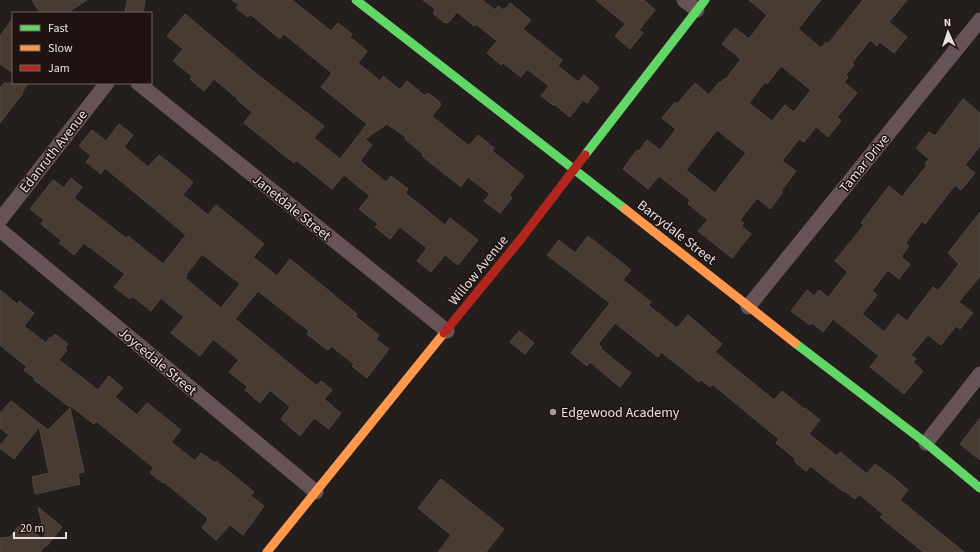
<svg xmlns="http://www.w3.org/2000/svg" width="980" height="552" font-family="'Source Sans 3',sans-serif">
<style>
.building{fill:#483b32;stroke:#4d4846;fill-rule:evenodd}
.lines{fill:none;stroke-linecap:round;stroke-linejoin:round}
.street{stroke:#655357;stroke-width:15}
.fast{stroke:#63d668;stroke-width:9}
.slow{stroke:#ff974d;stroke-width:9}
.jam{stroke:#b3261e;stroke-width:9}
.poi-dot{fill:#a39c9a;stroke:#1e1311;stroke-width:1.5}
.labels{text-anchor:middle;stroke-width:3;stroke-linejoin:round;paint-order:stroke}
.street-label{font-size:14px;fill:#e8e0de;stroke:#1e1311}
.poi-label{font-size:14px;fill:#e8e0de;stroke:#1e1311;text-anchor:start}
</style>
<rect width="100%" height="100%" fill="#241e1d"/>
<g class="building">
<polygon points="32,0 87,0 67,13 40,13"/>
<polygon points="127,0 145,0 143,13 125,13"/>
<polygon points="232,0 292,0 331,31 338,23 352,34 350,37 367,51 358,63 380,81 383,76 400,90 407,81 425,96 427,93 429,95 429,94 440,102 440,104 441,105 432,116 469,146 478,135 494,148 492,151 524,176 509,195 512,198 500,213 484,201 490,194 468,177 461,187 422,156 423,154 405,139 406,137 387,124 365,139 372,145 360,161 386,182 391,176 408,189 405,193 445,225 450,218 478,240 458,265 445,255 431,272 417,261 427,248 400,227 390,239 375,227 378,224 359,209 370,196 344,175 332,189 296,160 294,163 244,123 252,112 237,100 238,99 214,79 204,91 190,79 192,76 173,61 183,49 167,36 185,14 258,75 324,126 314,138 340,159 367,124 321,87 332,73 284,34 280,39 250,14 248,17 236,8 239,5"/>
<polygon points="423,0 482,0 495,10 498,6 504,10 510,3 531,20 523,29 562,60 558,66 578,82 584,75 599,88 587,103 583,100 570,117 554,104 553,105 541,96 549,86 527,69 521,77 503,63 501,65 487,53 497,41 476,24 474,26 457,12 448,23 446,22 445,23 434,14 434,12 435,9"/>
<polygon points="596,0 644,0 655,10 639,30 643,33 630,49 615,36 625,24"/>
<path d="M749,0H821L798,29L821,48L826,42L828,44L863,0H907L889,22L907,37L894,53L880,42L877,46L870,40L852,63L854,65L846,75L848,77L844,82L857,93L837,117L841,121L828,137L816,127L804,142L799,139L782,161L796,171L781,191L783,192L770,209L757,198L740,220L744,223L741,226L751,234L732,258L698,231L708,220L688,204L690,200L659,176L648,189L623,169L637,150L639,151L647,140L660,150L676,129L662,118L675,102L677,104L695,83L709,95L719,82L720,83L724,79L725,80L741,59L722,44L735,28L749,39L767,15ZM781,66L811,90L794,112L785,105L772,121L749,103L765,82L767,84ZM717,130L746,153L715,193L686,170Z"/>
<polygon points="13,18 13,73 0,64 0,36"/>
<polygon points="4,83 28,83 22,92 23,93 0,123 0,88"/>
<polygon points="963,99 980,113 980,146 965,165 975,173 961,190 955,185 925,224 922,221 905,244 909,246 901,257 910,264 899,279 888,270 872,291 877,295 862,314 884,332 898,314 907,321 933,287 938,291 959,264 948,253 980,212 980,276 959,302 973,313 960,329 956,326 941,345 928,335 911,355 916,359 913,362 923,371 904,394 870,367 879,356 833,319 823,332 812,323 810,325 791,311 807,290 814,296 819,290 828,297 830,295 848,272 835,261 864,225 861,223 889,186 902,197 927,165 925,164 929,159 916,148 929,132 935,136"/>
<path d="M119,124L133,135L124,147L148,167L159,155L193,182L183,195L208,215L216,205L264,244L253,257L277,276L290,259L357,314L355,316L379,335L376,339L389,349L367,378L352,366L354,364L331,346L328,350L307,334L309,331L258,291L235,319L317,386L321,381L332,390L324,399L341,413L329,429L314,418L300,436L281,419L290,407L270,390L260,403L245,390L248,387L229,372L239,360L213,339L200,356L171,333L184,317L161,298L151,311L132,296L130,299L114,287L125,274L84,243L74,255L59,243L62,241L41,224L44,220L30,209L53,180L64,188L71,178L82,187L74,198L126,238L128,236L163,264L186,235L105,168L101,174L86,162L91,156L79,146L92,130L106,141ZM202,254L240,284L221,308L185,278L187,276L186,275Z"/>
<polygon points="588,236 631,270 623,280 651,302 648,305 677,328 688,315 722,344 715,352 774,400 782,391 804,409 805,408 820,420 809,434 837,456 840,452 867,474 875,464 893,477 908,490 900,500 964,552 923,552 880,517 883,514 859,494 855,499 845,491 844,492 810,466 806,471 794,461 796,459 776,443 779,439 712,384 710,387 701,380 699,382 661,352 658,357 615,323 598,344 602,347 600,348 631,373 620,387 590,362 587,366 571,353 610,303 547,255 559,240 575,253"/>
<polygon points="0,290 17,304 19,301 34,313 24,326 46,343 50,337 52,338 55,334 68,344 65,348 67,350 59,360 98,390 109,376 123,388 115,397 137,415 147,403 181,430 171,442 195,461 201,453 215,463 216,461 254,492 251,496 264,506 243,535 230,525 216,540 202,528 208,520 207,519 208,518 164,482 163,483 150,473 154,468 96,421 94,424 69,405 70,407 34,380 35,378 24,370 27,367 0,345"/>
<polygon points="519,331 534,343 525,354 510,342"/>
<polygon points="11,401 48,430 70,408 84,472 78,473 80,484 35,494 32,477 49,473 39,427 14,459 0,448 0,445 9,435 0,428 0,413"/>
<polygon points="980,418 980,460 960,444"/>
<polygon points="441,479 504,529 486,552 438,552 451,535 418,508"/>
<polygon points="38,507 62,527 47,546 46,545 40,552 0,552 0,538 10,537 22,522 46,542"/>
</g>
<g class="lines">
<g class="street">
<polyline points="684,0 697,10"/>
<polyline points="138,83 447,331"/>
<polyline points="0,220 107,83"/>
<polyline points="0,230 316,492"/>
<polyline points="748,307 980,20"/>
<polyline points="926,443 980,374"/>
</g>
<g class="fast">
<polyline points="356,0 625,209"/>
<polyline points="585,155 705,0"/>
<polyline points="795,343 926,443 980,488"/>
</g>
<g class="slow">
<polyline points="625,209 795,343"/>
<polyline points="267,552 444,333"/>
</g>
<polyline class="jam" points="444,333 520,240 585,155"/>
</g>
<circle class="poi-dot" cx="553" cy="412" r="4"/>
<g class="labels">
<g class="street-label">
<text transform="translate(53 151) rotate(-52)" y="5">Edanruth Avenue</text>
<text transform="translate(864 163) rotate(-51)" y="5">Tamar Drive</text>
<text transform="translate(292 207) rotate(39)" y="5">Janetdale Street</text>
<text transform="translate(677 232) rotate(38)" y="5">Barrydale Street</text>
<text transform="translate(478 270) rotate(-51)" y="5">Willow Avenue</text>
<text transform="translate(158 361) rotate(40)" y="5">Joycedale Street</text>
</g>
<g class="poi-label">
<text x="561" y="417">Edgewood Academy</text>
</g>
</g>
<rect x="12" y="12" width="140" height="72" fill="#1e1311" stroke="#6f6563"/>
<rect x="20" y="25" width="20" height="6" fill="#63d668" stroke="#6f6563"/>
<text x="48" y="32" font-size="12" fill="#e8e0de">Fast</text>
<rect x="20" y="45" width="20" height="6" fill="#ff974d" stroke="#6f6563"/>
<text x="48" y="52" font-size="12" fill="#e8e0de">Slow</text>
<rect x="20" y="65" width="20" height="6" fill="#b3261e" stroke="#6f6563"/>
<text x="48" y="72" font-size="12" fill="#e8e0de">Jam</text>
<g transform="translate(948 32) rotate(357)" stroke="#1e1311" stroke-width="3" paint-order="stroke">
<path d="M0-3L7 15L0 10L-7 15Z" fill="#e8e0de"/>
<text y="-6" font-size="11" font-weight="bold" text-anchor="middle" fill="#e8e0de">N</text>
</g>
<path d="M14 532v6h52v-6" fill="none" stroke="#e8e0de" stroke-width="2"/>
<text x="20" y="532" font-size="12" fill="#e8e0de" stroke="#1e1311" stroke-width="3" paint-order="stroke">20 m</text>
</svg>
